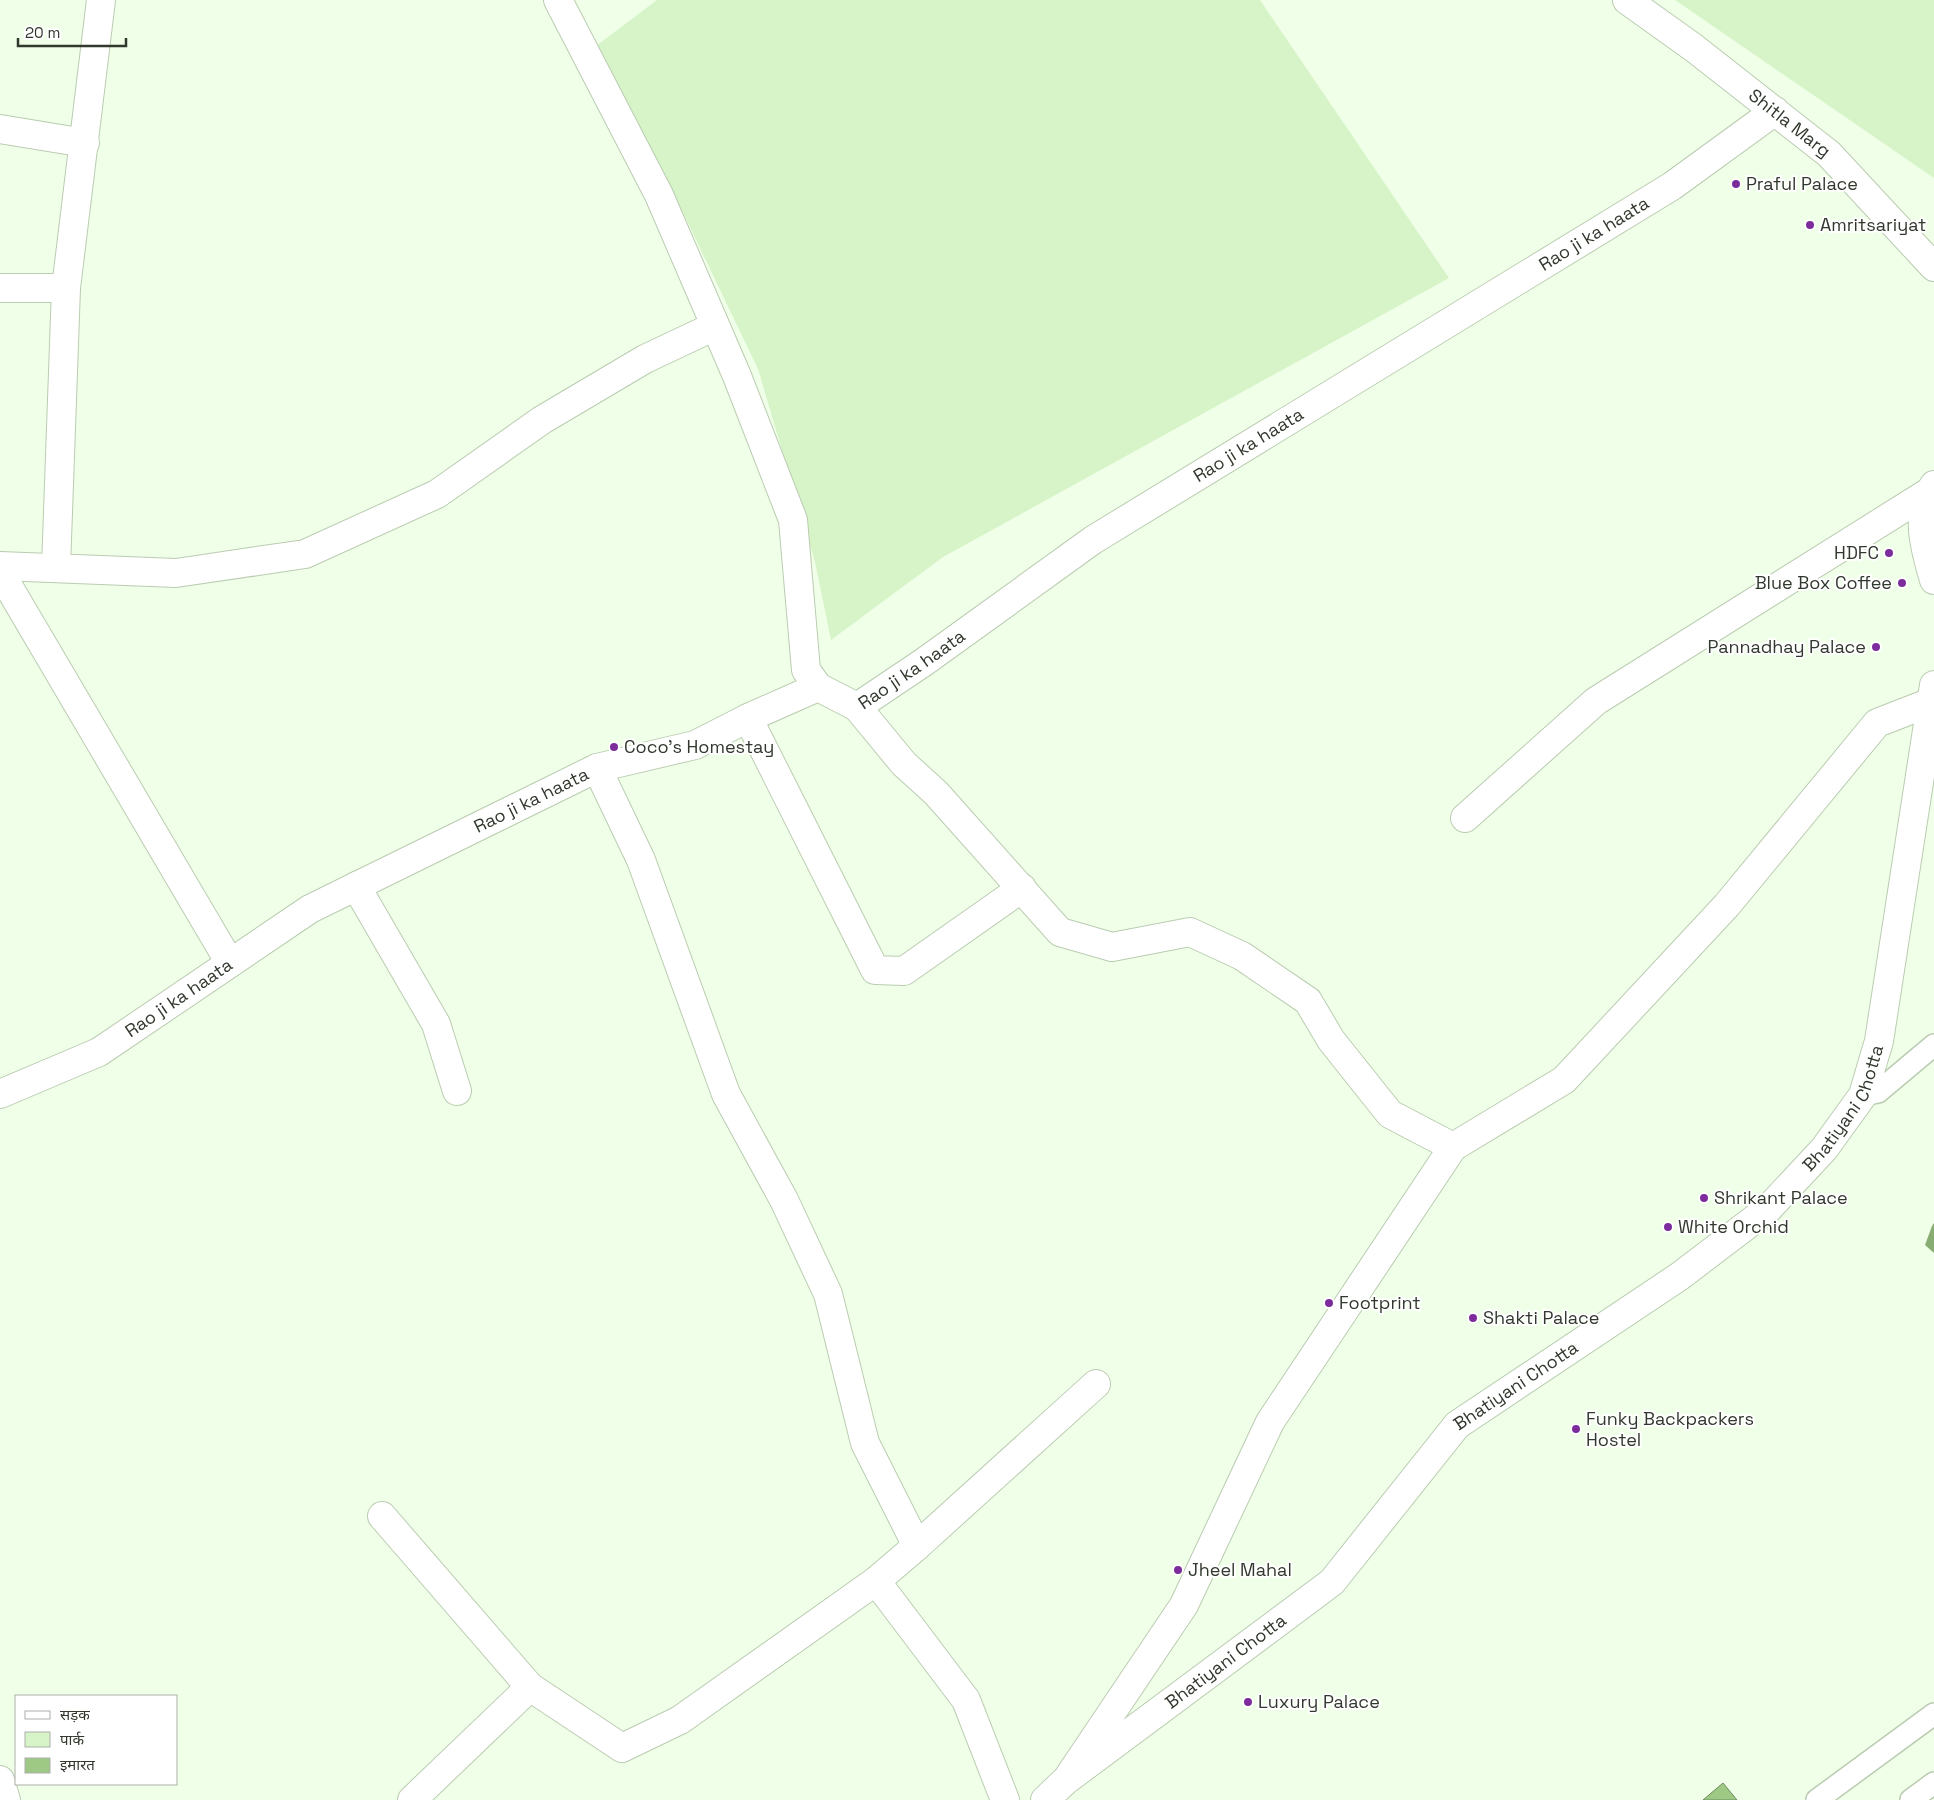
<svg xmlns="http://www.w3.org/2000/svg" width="1934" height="1800" font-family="'Space Grotesk','Noto Sans Devanagari',sans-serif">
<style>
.green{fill:#d6f4c7}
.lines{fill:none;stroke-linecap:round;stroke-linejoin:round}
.lane-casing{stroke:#baccb1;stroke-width:24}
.street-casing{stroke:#baccb1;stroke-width:30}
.secondary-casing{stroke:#baccb1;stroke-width:30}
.lane{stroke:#fff;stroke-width:21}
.street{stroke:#fff;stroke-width:28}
.secondary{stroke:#fff;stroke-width:28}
.wall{fill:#87ad72}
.building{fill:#9dc985;stroke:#6e8d5d}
.poi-dot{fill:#7d2c9c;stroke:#fff;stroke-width:2}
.labels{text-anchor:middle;stroke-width:4;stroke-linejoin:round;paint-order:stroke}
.street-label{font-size:18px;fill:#31382d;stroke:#fff}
.poi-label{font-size:18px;fill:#31382d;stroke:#fff;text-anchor:start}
</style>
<rect width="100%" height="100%" fill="#f0ffe8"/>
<g class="green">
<polygon points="657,0 1260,0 1449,278 943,557 831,640 815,562 758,369 664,173 596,46"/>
<polygon points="1675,0 1934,0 1934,178"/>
</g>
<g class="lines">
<g class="lane-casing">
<g id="lane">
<polyline points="1863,1095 1878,1092 1934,1045"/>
<polyline points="1817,1800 1934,1714"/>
<polyline points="1911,1800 1934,1783"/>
</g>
</g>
<g class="street-casing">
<g id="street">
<polyline points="558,0 659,195 737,376 793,520 806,670 818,687"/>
<polyline points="0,129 85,143"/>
<polyline points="0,288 66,288"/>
<polyline points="0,566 176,573 305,554 437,494 542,420 645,359 715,326"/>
<polyline points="56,568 66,288 101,0"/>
<polyline points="0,572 230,963"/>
<polyline points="857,707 904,764 936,793 1060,932 1112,947 1190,932 1242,956 1308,1001 1331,1040 1390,1114 1453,1147"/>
<polyline points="748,718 875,970 904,971 1022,888"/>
<polyline points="597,768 641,860 726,1094 784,1200 828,1294 865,1443 917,1546 876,1581 966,1700 1005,1800"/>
<polyline points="1465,818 1596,701 1929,492"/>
<polyline points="356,886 436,1024 457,1091"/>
<path id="s1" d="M0,1094L99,1052L310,909L597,768L695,745L748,718L818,687L857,707L924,662L1093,540L1672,186L1775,111"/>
<polyline points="382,1516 530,1687 622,1748 680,1720 876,1581"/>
<polyline points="917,1546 1096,1384"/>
<polyline points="1069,1776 1184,1605 1270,1422 1453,1147 1564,1080 1727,905 1877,723 1931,702"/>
<polyline points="0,1780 6,1800"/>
<polyline points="412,1800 530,1687"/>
</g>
</g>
<g class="secondary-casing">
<g id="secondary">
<path id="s2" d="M1627,0L1694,48L1829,154L1934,267"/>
<path d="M1934,485C1914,514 1925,549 1934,580"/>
<path id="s3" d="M1045,1800L1065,1781L1332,1582L1457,1425L1680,1276L1768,1209L1824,1149L1863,1095L1879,1041L1934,685"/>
</g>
</g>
<use href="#lane" class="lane"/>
<use href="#street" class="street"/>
<use href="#secondary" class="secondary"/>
</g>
<polygon class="wall" points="1934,1223 1934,1253 1925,1245 1932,1226"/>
<polygon class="building" points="1723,1783 1737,1800 1703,1800"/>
<g class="poi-dot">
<circle cx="1736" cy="184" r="5"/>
<circle cx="1810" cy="225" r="5"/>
<circle cx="1889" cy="553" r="5"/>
<circle cx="1902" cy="583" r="5"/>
<circle cx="1876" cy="647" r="5"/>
<circle cx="614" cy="747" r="5"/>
<circle cx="1704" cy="1198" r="5"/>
<circle cx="1668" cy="1227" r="5"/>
<circle cx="1329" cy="1303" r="5"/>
<circle cx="1473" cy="1318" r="5"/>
<circle cx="1576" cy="1429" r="5"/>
<circle cx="1178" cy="1570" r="5"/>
<circle cx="1248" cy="1702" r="5"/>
</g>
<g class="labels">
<g class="street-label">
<text dy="6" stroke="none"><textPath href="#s2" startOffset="204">Shitla Marg</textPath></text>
<text dy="6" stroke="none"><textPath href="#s1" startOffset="1839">Rao ji ka haata</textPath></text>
<text dy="6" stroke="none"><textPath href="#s1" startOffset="1434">Rao ji ka haata</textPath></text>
<text dy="6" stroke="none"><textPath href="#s1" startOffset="1029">Rao ji ka haata</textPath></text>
<text dy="6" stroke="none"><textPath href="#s1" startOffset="609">Rao ji ka haata</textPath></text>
<text dy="6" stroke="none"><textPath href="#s1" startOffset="204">Rao ji ka haata</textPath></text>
<text dy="6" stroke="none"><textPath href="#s3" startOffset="1068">Bhatiyani Chotta</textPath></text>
<text dy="6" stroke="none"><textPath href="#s3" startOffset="632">Bhatiyani Chotta</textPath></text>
<text dy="6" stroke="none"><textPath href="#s3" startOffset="228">Bhatiyani Chotta</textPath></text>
</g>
<g class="poi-label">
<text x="1746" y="190">Praful Palace</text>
<text x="1820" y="231">Amritsariyat</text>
<text x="1879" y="559" text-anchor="end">HDFC</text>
<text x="1892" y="589" text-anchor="end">Blue Box Coffee</text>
<text x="1866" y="653" text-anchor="end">Pannadhay Palace</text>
<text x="624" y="753">Coco's Homestay</text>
<text x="1714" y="1204">Shrikant Palace</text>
<text x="1678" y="1233">White Orchid</text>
<text x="1339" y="1309">Footprint</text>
<text x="1483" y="1324">Shakti Palace</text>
<text x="1586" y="1425">Funky Backpackers<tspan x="1586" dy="21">Hostel</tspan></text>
<text x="1188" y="1576">Jheel Mahal</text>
<text x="1258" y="1708">Luxury Palace</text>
</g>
</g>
<rect x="15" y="1695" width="162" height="90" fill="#ffffff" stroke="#adafab"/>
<rect x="25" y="1711" width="25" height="8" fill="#ffffff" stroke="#adafab"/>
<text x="60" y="1720" font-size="15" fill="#31382d">सड़क</text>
<rect x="25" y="1732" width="25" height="15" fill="#d6f4c7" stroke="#adafab"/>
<text x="60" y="1745" font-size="15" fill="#31382d">पार्क</text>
<rect x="25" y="1758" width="25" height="15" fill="#9dc985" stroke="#adafab"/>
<text x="60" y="1770" font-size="15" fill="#31382d">इमारत</text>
<path d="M18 38v8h108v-8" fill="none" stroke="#31382d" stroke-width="2.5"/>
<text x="25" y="38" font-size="15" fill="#31382d" stroke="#ffffff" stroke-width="4" paint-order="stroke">20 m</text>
</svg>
